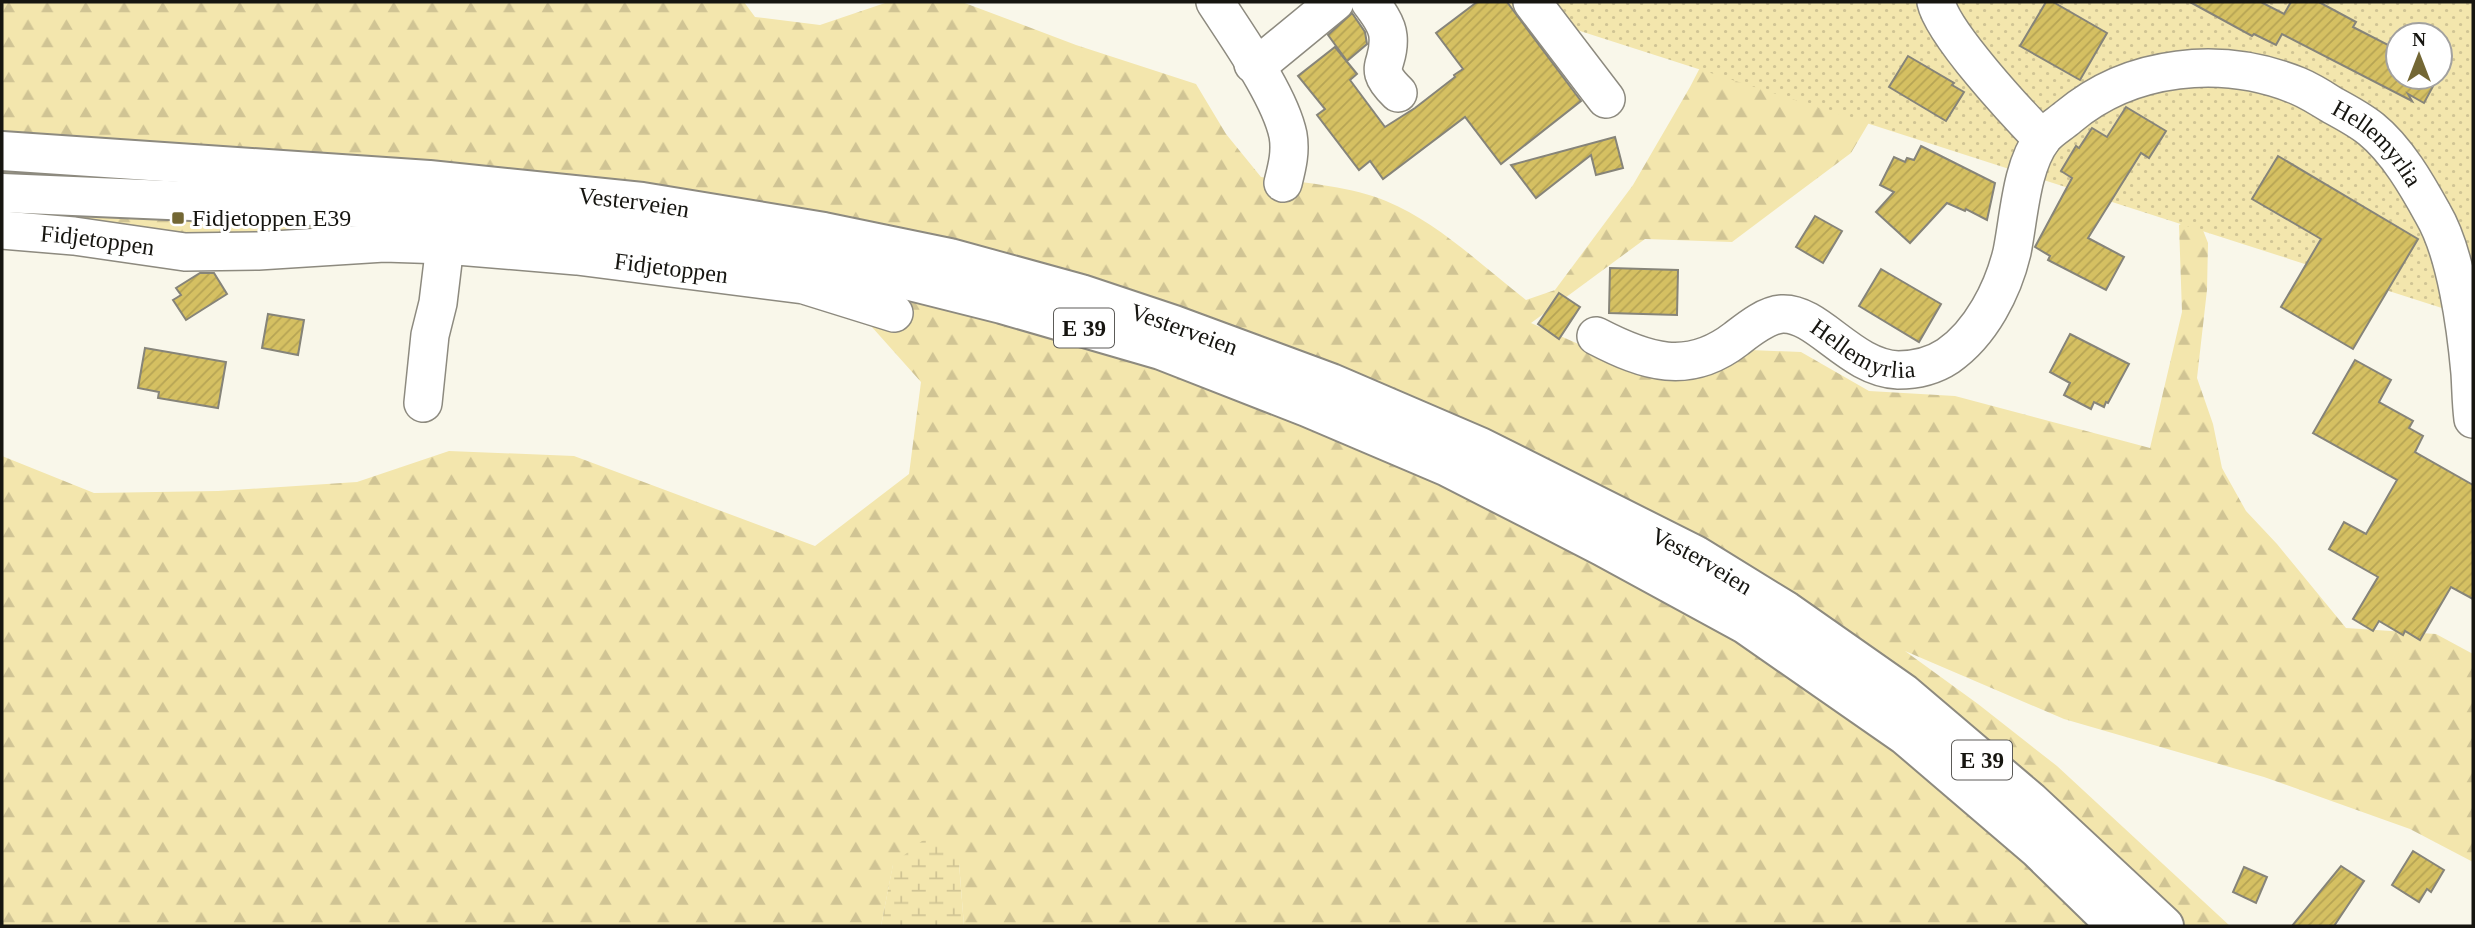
<svg xmlns="http://www.w3.org/2000/svg" width="2475" height="928" font-family="'Times New Roman',serif">
<style>
.forest{fill:url(#forest-firs)}
.wetland{fill:url(#wetland-marsh)}
.park{fill:url(#park-dots);fill-rule:evenodd}
.building{fill:url(#building-hatch);stroke:#868479;stroke-width:2}
.lines{fill:none;stroke-linecap:round;stroke-linejoin:round}
.minor-casing{stroke:#8d8a7f;stroke-width:40}
.highway-casing{stroke:#8d8a7f;stroke-width:42}
.minor{stroke:#fff;stroke-width:37}
.highway{stroke:#fff;stroke-width:38}
.poi-dot{fill:#736734;stroke:#fff;stroke-width:2.5}
.labels{text-anchor:middle;stroke-width:6;stroke-linejoin:round;paint-order:stroke}
.shield{fill:#fff;stroke:#5c5b58;stroke-width:2}
.shield-label{font-size:23px;font-weight:bold;fill:#161510}
.street-label{font-size:24px;fill:#161510;stroke:#fff}
.poi-label{font-size:24px;fill:#161510;stroke:#fff;text-anchor:start}
</style>
<defs>
<pattern id="forest-firs" width="22" height="20" patternUnits="userSpaceOnUse" patternTransform="scale(1.75)"><rect width="22" height="20" fill="#f3e6ad"/><path d="M5 1l3.5 6h-7zM16 11l3.5 6h-7z" fill="#d0c494"/></pattern>
<pattern id="wetland-marsh" width="20" height="14" patternUnits="userSpaceOnUse" patternTransform="scale(1.75)"><rect width="20" height="14" fill="#f3e6ad"/><path d="M1 5h8M5 5V1M11 12h8M15 12V8" fill="none" stroke="#d0c494"/></pattern>
<pattern id="park-dots" width="8" height="8" patternUnits="userSpaceOnUse" patternTransform="scale(1.75)"><rect width="8" height="8" fill="#f3e6ad"/><path d="M2 2h.1M6 6h.1" fill="none" stroke="#d0c494" stroke-width="1.8" stroke-linecap="round"/></pattern>
<pattern id="building-hatch" width="6" height="6" patternUnits="userSpaceOnUse" patternTransform="scale(1.75)"><rect width="6" height="6" fill="#d5c062"/><path d="M-1 1l2-2M0 6l6-6M5 7l2-2" fill="none" stroke="#b6a454"/></pattern>
</defs>
<rect width="100%" height="100%" fill="#f9f7ea"/>
<path class="forest" d="M2,2H744L755,17L820,25L888,2H962L1076,45L1196,84L1226,134L1261,177C1299,182 1351,186 1386,201C1439,223 1482,266 1526,300L1555,290L1633,185L1690,87L1734,2L1874,114L1851,153L1732,242L1645,239L1531,323L1619,362L1750,350L1801,352L1869,391L1955,396L2150,448L2182,312L2179,225L2197,215L2208,243L2207,290L2197,378L2213,424L2222,468L2246,511L2277,544L2346,628L2436,634L2473,654V862L2410,829L2264,777L2064,719L1905,651L1978,704L2057,766L2230,926H964L959,863L893,865L881,926H2V456L94,493L218,491L357,482L449,451L574,456L815,546L909,474L921,382L863,317L696,276L2,235Z"/>
<polygon class="wetland" points="932,833 959,863 964,926 881,926 893,864"/>
<path class="park" d="M1490,2H2473V318ZM2398,35H2440V77H2398Z"/>
<g class="building">
<polygon points="1477,2 1507,2 1581,101 1501,164 1465,117 1383,179 1370,161 1359,170 1317,115 1325,109 1298,76 1335,47 1357,74 1350,80 1385,127 1415,108 1455,77 1454,75 1463,69 1436,33"/>
<polygon points="2046,2 2053,2 2107,33 2080,80 2020,46"/>
<polygon points="2190,2 2261,2 2284,14 2291,2 2319,2 2356,22 2353,27 2398,50 2398,77 2438,77 2424,103 2408,94 2412,101 2282,34 2276,45 2254,34 2252,36"/>
<polygon points="1352,13 1365,32 1367,44 1347,61 1328,35"/>
<polygon points="1908,56 1954,83 1952,85 1964,92 1946,121 1889,87"/>
<polygon points="2126,107 2166,131 2149,158 2141,153 2088,238 2124,257 2106,290 2048,260 2050,256 2035,247 2072,178 2061,171 2076,146 2079,148 2092,128 2107,137"/>
<polygon points="1615,137 1623,168 1596,175 1591,155 1536,198 1511,165"/>
<polygon points="1921,146 1995,183 1987,220 1966,209 1965,211 1947,203 1910,243 1876,212 1894,192 1880,185 1894,157 1905,162 1907,158 1914,160"/>
<polygon points="2278,156 2418,239 2353,349 2281,307 2321,239 2252,199"/>
<polygon points="1815,216 1842,231 1823,263 1796,247"/>
<polygon points="1610,268 1678,270 1677,315 1609,313"/>
<polygon points="1881,269 1941,304 1919,342 1859,306"/>
<polygon points="200,273 214,273 227,294 186,320 173,300 181,295 176,288"/>
<polygon points="1559,293 1580,307 1559,339 1538,324"/>
<polygon points="268,314 304,320 298,355 262,348"/>
<polygon points="2070,334 2129,364 2108,403 2106,402 2104,407 2094,402 2091,409 2064,395 2070,383 2050,372"/>
<polygon points="145,348 226,362 218,408 158,398 159,392 138,388"/>
<polygon points="2355,360 2391,380 2379,402 2413,421 2409,428 2423,436 2415,452 2473,485 2473,599 2451,587 2420,640 2405,631 2403,635 2379,621 2373,631 2353,619 2378,577 2329,549 2344,522 2366,534 2397,480 2313,433"/>
<polygon points="2413,851 2444,870 2431,892 2427,889 2419,902 2392,885"/>
<polygon points="2341,866 2364,881 2334,926 2292,926"/>
<polygon points="2244,867 2267,877 2256,903 2233,892"/>
</g>
<g class="lines">
<g class="minor-casing">
<g id="minor">
<path d="M1215,2C1237,36 1280,96 1288,135C1291,152 1287,167 1283,183"/>
<path d="M1370,2C1377,11 1387,24 1388,36C1391,66 1370,66 1398,93"/>
<polyline points="1532,2 1606,99"/>
<path d="M1936,2C1943,34 2017,113 2042,139"/>
<polyline points="1253,64 1268,57 1335,2"/>
<path id="s1" d="M2,230L74,236L185,252L258,251L384,243L445,245L577,256L804,285L894,313"/>
<path id="s2" d="M1596,336C1646,362 1688,376 1736,339C1749,329 1766,315 1782,314C1818,312 1850,368 1898,370C1915,370 1933,366 1948,356C1981,333 2003,290 2012,252C2019,218 2021,166 2043,138C2049,130 2060,124 2068,117C2131,64 2222,55 2298,86C2310,91 2321,98 2332,105C2345,112 2360,120 2371,129C2397,150 2417,185 2433,214C2456,253 2466,328 2470,373C2471,388 2471,404 2473,419"/>
<polyline points="423,403 430,335 438,303 445,245"/>
</g>
</g>
<g class="highway-casing">
<g id="highway">
<path id="s3" d="M2,151L429,180L642,202L824,232L950,258L1081,294L1174,325L1331,383L1480,447L1695,555L1786,611L1903,693L2030,801L2164,926"/>
<polyline points="2,193 431,211 640,230 819,258 1002,304 1161,350 1307,407 1448,467 1602,546 1745,624 1906,736 2037,848 2117,926"/>
</g>
</g>
<use href="#minor" class="minor"/>
<use href="#highway" class="highway"/>
</g>
<rect class="poi-dot" x="171" y="211" width="14" height="14" rx="3.5"/>
<g class="labels">
<g class="shield">
<rect x="1054" y="308.5" width="60" height="39" rx="5"/>
<rect x="1952" y="740.5" width="60" height="39" rx="5"/>
</g>
<g class="shield-label">
<text x="1084" y="336">E 39</text>
<text x="1982" y="768">E 39</text>
</g>
<g class="street-label">
<text dy="8" stroke="none"><textPath href="#s2" startOffset="1006">Hellemyrlia</textPath></text>
<text dy="8" stroke="none"><textPath href="#s3" startOffset="634">Vesterveien</textPath></text>
<text dy="8" stroke="none"><textPath href="#s1" startOffset="96">Fidjetoppen</textPath></text>
<text dy="8" stroke="none"><textPath href="#s1" startOffset="672">Fidjetoppen</textPath></text>
<text dy="8" stroke="none"><textPath href="#s3" startOffset="1200">Vesterveien</textPath></text>
<text dy="8" stroke="none"><textPath href="#s2" startOffset="294">Hellemyrlia</textPath></text>
<text dy="8" stroke="none"><textPath href="#s3" startOffset="1768">Vesterveien</textPath></text>
</g>
<g class="poi-label">
<text x="192" y="226">Fidjetoppen E39</text>
</g>
</g>
<rect width="2475" height="928" fill="none" stroke="#161510" stroke-width="7"/>
<g transform="translate(2419 56)"><circle r="33" fill="#ffffff" stroke="#a2a19f" stroke-width="2"/>
<path d="M0-5L12 26L0 18L-12 26Z" fill="#736734"/>
<text y="-10" font-size="19" font-weight="bold" text-anchor="middle" fill="#161510">N</text>
</g>
</svg>
